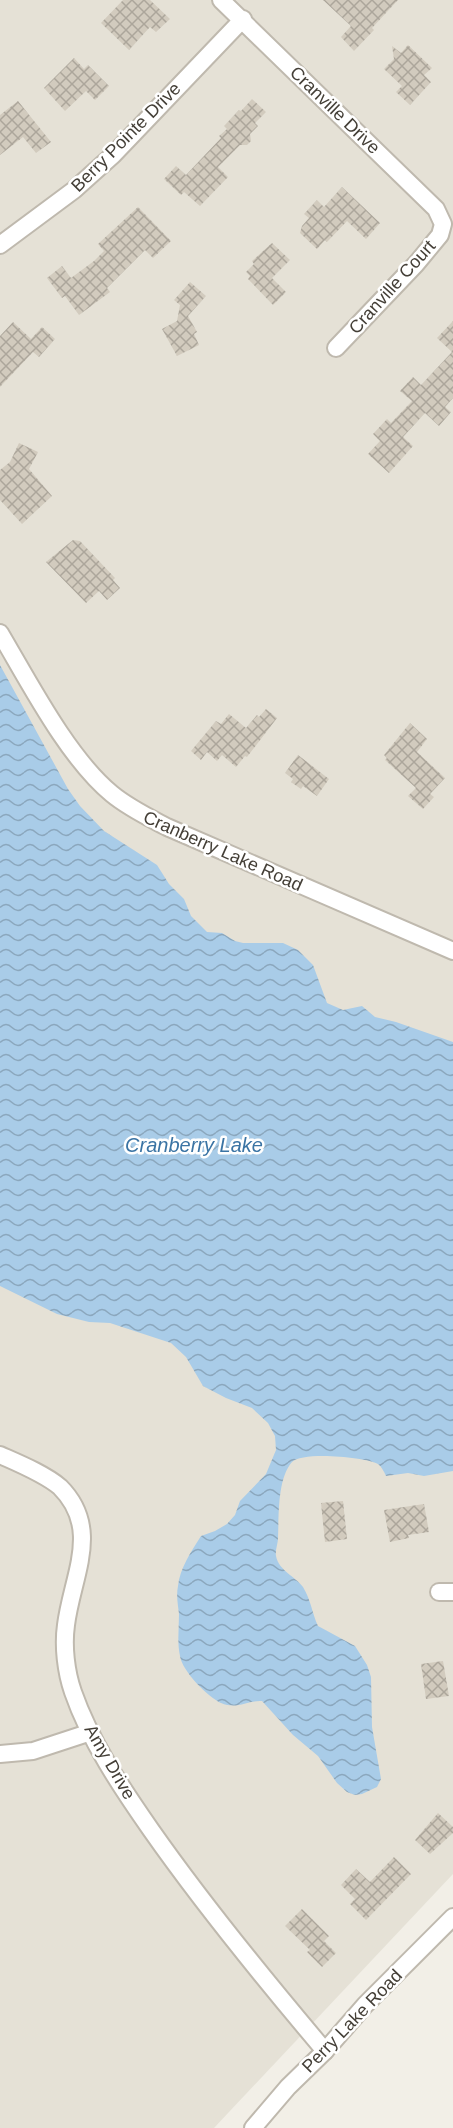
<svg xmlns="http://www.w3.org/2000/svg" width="453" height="2128" font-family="Helvetica,sans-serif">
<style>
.residential{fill:#e5e1d6}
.water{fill:url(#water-waves)}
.building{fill:url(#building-cross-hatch)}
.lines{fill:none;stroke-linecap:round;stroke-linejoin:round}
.street-casing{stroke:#bfb9ae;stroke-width:20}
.street{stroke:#fff;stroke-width:16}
.labels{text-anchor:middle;stroke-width:5;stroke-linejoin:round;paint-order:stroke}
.street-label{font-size:18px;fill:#443f37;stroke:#fff}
.water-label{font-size:20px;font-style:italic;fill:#3b74a4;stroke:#fff}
</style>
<defs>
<pattern id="water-waves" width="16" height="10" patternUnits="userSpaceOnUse" patternTransform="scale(1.5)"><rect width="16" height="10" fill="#a9cce8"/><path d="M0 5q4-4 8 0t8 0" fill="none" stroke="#8ba7bd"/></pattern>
<pattern id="building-cross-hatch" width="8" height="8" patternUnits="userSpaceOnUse" patternTransform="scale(1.5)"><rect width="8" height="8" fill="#d2cbbe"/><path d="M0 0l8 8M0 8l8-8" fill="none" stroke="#aca69b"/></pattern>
</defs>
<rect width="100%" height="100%" fill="#f2efe7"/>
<polygon class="residential" points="0,0 453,0 453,1874 214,2128 0,2128"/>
<path class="water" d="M0,665L68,789L80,806L104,831L157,865L169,884L184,899L191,916L207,932L222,933L235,941L243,943H283L298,950L313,965L327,1003L343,1010L362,1006L375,1017L396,1022L453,1042V1471L424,1476L408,1473L386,1476C384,1472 382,1467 378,1464C366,1457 302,1451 292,1462C277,1479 279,1517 278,1538C278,1544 275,1550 276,1556C279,1571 295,1576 303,1587C311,1600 312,1613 318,1626L355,1646L367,1665L371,1677L372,1727L381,1779L377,1787L362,1794L355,1795L347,1792L337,1783L318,1756L293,1735L262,1701C248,1700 237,1710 221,1703C208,1697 182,1671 180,1656C177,1642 179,1628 179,1614C178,1605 176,1596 178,1586C180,1568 191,1552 201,1536L215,1531L227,1524L235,1515L240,1501L266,1474L276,1450L275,1436L268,1423L252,1408L226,1398L203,1386L186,1357L171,1343L110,1323L89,1322L57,1314L0,1286Z"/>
<g class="building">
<polygon points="123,0 150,0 170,19 156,32 150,27 129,50 101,23"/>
<polygon points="323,0 398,0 372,28 374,30 354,51 341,37 351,26"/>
<polygon points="408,45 432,68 424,75 431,82 410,105 396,92 402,86 384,69 394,59 392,46 401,53"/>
<polygon points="74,58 84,69 88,65 109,86 95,100 86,91 65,111 44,88"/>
<polygon points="252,99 266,112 255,123 258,126 250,134 251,141 247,145 240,145 218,167 228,177 200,206 184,192 181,195 164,179 176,166 186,175 221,138 219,136 227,129 224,126 239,110 241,111"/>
<polygon points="18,101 51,142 36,153 23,137 0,155 0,115"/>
<polygon points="342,187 380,223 366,239 347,221 327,242 325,240 317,249 300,233 302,226 309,218 304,214 317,200 324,207"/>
<polygon points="138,207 171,241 153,258 145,250 107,288 110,292 79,315 65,296 62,298 47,278 62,266 71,278 94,261 104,251 98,244"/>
<polygon points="272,243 290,260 272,278 286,292 273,305 248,279 250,276 246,272 254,264 252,261"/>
<polygon points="190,282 206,296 188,316 197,332 194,334 199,345 177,356 162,329 177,321 180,305 174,300"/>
<polygon points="453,321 453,398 445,407 451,412 439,426 425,413 403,437 413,446 389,473 368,454 380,441 373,434 387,419 391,423 412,401 400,391 413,377 421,385 452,352 437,338"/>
<polygon points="13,322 31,339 42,327 55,339 39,357 33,352 0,387 0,336"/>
<polygon points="19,443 38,452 29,469 52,496 22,524 0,500 0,470 10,462"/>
<polygon points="73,540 80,541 115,578 113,580 120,588 107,600 99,591 86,603 46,562"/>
<polygon points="266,709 277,718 247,757 245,756 236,767 222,755 217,761 207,752 201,760 191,751 216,721 221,724 229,714 246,728 257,715 259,717"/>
<polygon points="410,723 427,739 417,752 445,778 430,794 434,797 423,809 408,796 416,788 385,760 387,758 384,755"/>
<polygon points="298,755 329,779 317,796 303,786 301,789 291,782 293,779 285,773"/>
<polygon points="343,1501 347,1539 325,1542 321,1503"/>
<polygon points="424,1504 429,1532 408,1535 409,1538 390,1542 384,1510"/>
<polygon points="443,1661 449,1696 426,1699 421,1664"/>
<polygon points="438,1813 453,1827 453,1833 430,1854 415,1840"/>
<polygon points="394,1857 411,1874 366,1920 350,1904 355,1899 341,1885 356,1869 370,1882"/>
<polygon points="302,1909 329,1936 324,1941 336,1953 322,1967 307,1952 310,1950 285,1926"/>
</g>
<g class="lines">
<g class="street-casing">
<g id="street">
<polyline points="221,0 436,209 443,224 440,235 416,264 336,348"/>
<polyline points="0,245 74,190 113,155 243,19"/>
<path d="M0,633C29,682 68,758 112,794C129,808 148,817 167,827L453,951"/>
<path d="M0,1455C18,1463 45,1474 60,1487C102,1529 72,1576 66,1625C63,1646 66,1672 73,1692C90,1741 121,1787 151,1830C205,1907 264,1979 325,2051"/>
<polyline points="439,1592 453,1592"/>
<polyline points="0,1754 33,1751 91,1732"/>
<polyline points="253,2128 288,2087 325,2051 365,2005 453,1917"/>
</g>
</g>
<use href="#street" class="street"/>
</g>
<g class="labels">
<g class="street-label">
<text transform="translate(335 110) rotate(44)" y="6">Cranville Drive</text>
<text transform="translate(126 137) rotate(-45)" y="6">Berry Pointe Drive</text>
<text transform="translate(392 287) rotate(-48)" y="6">Cranville Court</text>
<text transform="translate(223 851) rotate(24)" y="6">Cranberry Lake Road</text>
<text transform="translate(110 1762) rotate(60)" y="6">Amy Drive</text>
<text transform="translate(352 2021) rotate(-46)" y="6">Perry Lake Road</text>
</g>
<g class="water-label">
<text x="194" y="1152">Cranberry Lake</text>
</g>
</g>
</svg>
